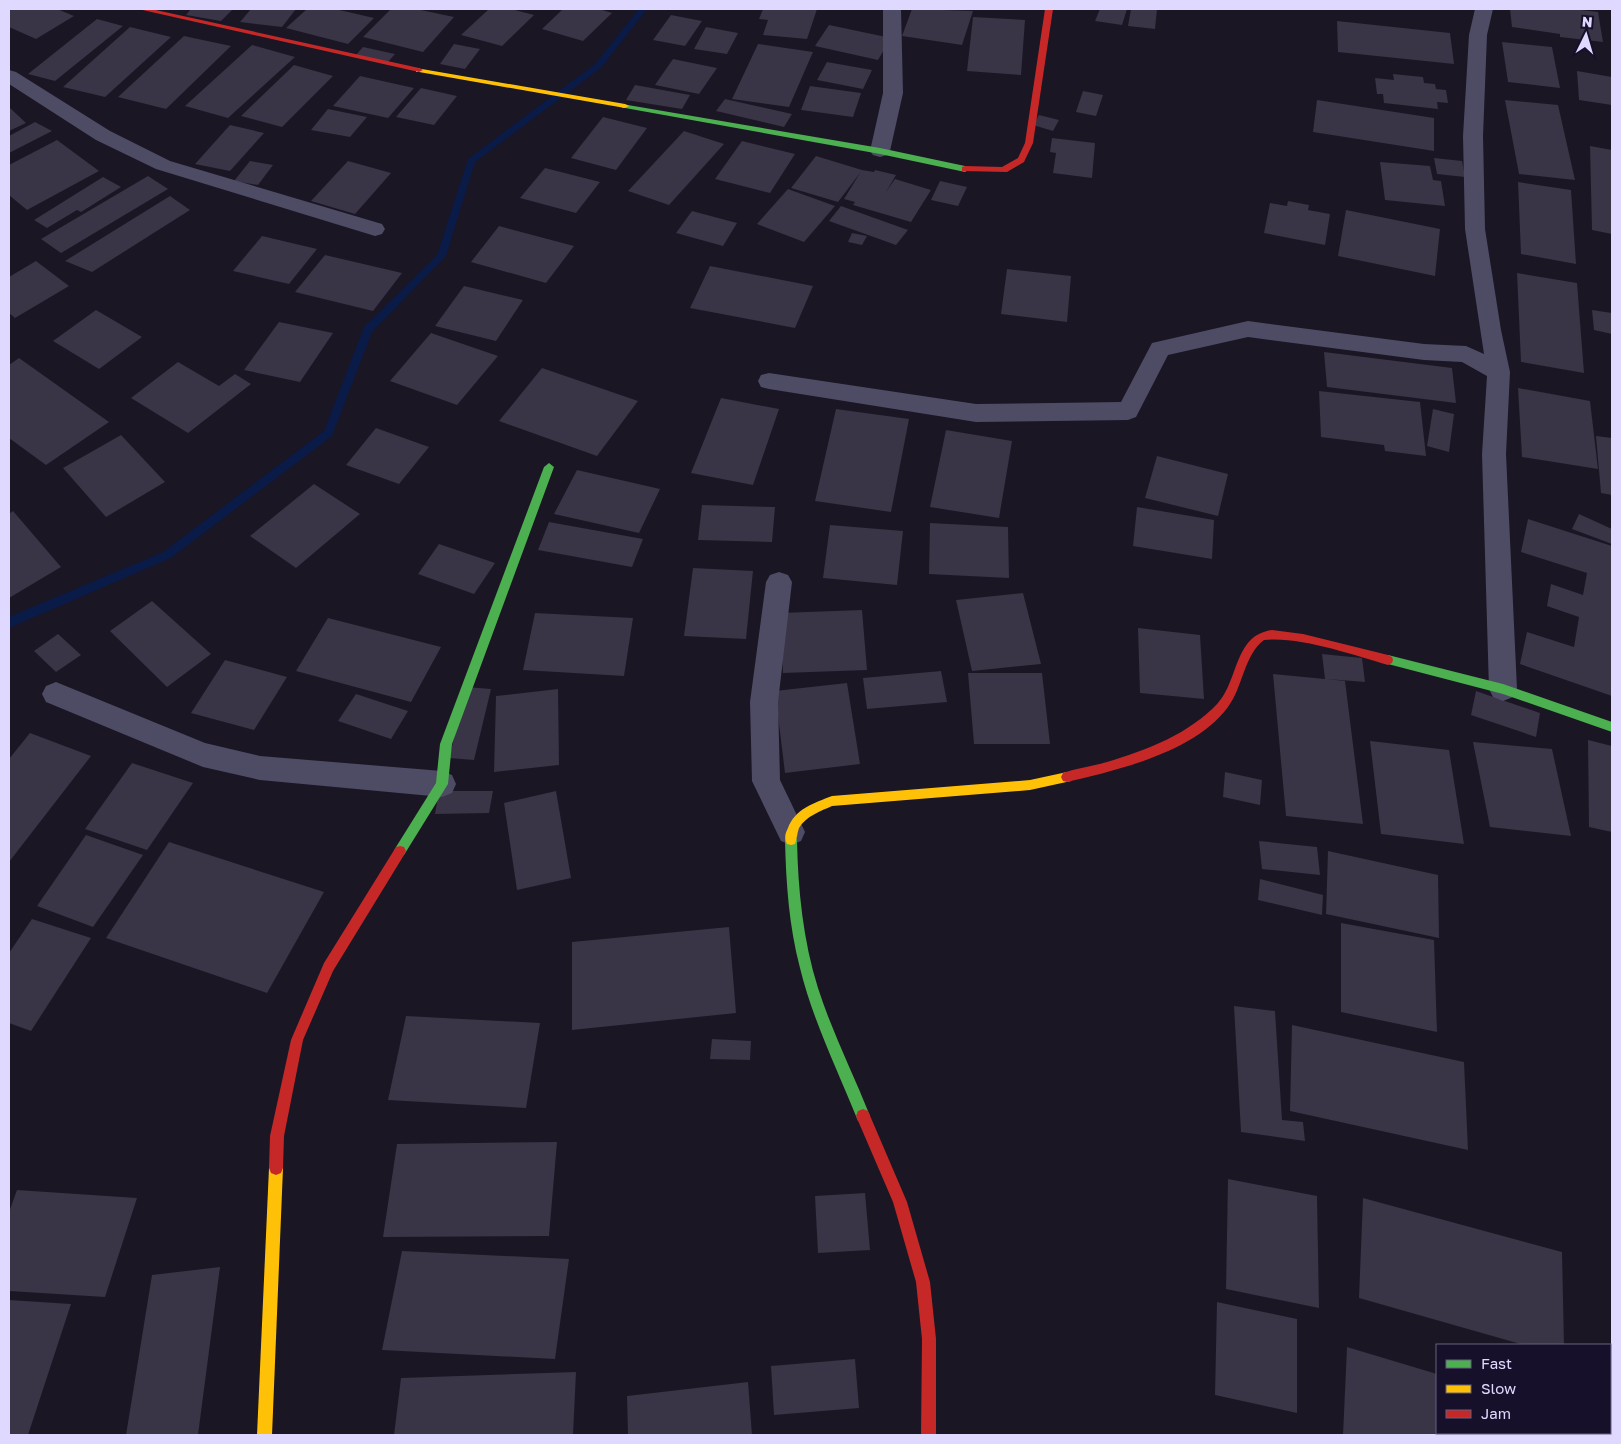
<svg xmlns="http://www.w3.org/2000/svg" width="1621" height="1444" font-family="'Golos Text',sans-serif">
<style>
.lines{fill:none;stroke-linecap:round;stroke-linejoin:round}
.stream{fill:#0b1b47;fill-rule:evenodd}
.building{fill:#393446}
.street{fill:#4e4b65;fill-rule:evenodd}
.fast{fill:#4caf50;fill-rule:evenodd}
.slow{fill:#ffc107;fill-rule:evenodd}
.jam{fill:#c62828;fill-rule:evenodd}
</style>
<rect width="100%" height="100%" fill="#1a1624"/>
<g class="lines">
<polygon class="stream" points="639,9 647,9 601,68 475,162 446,256 372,332 332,436 171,558 9,628 9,617 11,616 163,552 324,431 364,327 437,255 468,159 595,64"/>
</g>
<g class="building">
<polygon points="9,9 57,9 74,16 36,39 9,27"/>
<polygon points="191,9 233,9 221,21 186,15"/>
<polygon points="251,9 296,9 282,27 240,22"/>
<polygon points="307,9 335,9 374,18 348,44 286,28"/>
<polygon points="391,9 416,9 454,17 423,52 363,37"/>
<polygon points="489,9 511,9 534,15 502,46 461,35"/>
<polygon points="563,9 599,9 612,13 583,41 542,29"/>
<polygon points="763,9 817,9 807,39 763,35 768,20 759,19"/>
<polygon points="912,9 973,11 962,45 902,36"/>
<polygon points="1100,9 1127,9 1122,25 1095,21"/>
<polygon points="1131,9 1157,9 1155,29 1128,26"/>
<polygon points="1510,9 1572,9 1598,12 1603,42 1560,37 1560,34 1512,27"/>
<polygon points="671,15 702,21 685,46 653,40"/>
<polygon points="973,17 1025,20 1021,75 967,71"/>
<polygon points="97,19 123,26 55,81 28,74"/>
<polygon points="1337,21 1450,33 1454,64 1338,52"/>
<polygon points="829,25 891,38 878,60 815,46"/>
<polygon points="130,27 171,37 105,97 63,87"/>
<polygon points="706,27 738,33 727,54 694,49"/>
<polygon points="184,36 231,46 166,109 118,97"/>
<polygon points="1502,42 1552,47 1560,88 1508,82"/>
<polygon points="454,44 480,49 465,69 440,64"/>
<polygon points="758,44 813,52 789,107 732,99"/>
<polygon points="252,45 295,57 228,118 185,106"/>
<polygon points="363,47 395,54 388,62 356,55"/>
<polygon points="673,59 717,68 699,94 655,85"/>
<polygon points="827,62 872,70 863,89 817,80"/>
<polygon points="294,65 333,76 282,127 241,116"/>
<polygon points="1577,71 1612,77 1612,105 1579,100"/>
<polygon points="1393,74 1423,77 1424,83 1435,84 1436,89 1446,90 1448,103 1437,102 1438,109 1384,103 1383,94 1377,94 1375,78 1394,80"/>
<polygon points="360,76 414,88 388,118 333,106"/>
<polygon points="635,85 690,95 682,109 626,100"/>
<polygon points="810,86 861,93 853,117 801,110"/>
<polygon points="421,88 457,96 434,125 396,117"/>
<polygon points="1083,91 1103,95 1096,116 1076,112"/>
<polygon points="725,99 792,114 784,127 716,111"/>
<polygon points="1317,100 1434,118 1434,151 1313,132"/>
<polygon points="1505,100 1558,105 1575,180 1519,174"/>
<polygon points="9,107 26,123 9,131"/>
<polygon points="328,109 367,117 350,137 311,130"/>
<polygon points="1039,115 1059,120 1053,131 1033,125"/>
<polygon points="603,117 647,128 616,170 571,158"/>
<polygon points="35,122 52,131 9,153 9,136"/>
<polygon points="230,125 264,133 230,171 195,164"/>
<polygon points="684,131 724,144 669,205 628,191"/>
<polygon points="1052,138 1095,143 1092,178 1053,173 1056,153 1050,152"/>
<polygon points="57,140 99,171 27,210 9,195 9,165"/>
<polygon points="742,141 795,154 770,193 715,179"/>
<polygon points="1590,146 1612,150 1612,234 1592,230"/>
<polygon points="816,156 862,170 874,172 875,170 896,175 886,192 895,179 931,190 911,222 853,205 855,202 844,199 860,173 838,202 791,188"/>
<polygon points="1434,158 1462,161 1465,177 1437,174"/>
<polygon points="250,161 273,165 258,185 234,181"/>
<polygon points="348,161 391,173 355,214 311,201"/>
<polygon points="1380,162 1430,166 1433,180 1441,181 1445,206 1385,200"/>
<polygon points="545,168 600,182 576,213 520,198"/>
<polygon points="148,176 168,189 61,253 41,239"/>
<polygon points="103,177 121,187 81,212 77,210 47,228 34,220"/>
<polygon points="940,181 967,187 958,206 931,200"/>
<polygon points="1518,182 1571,190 1576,264 1521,254"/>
<polygon points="788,189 835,206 804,242 757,224"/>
<polygon points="170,196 190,210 92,272 65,261"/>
<polygon points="1288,201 1309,205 1308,210 1330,214 1325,245 1264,233 1270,203 1287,206"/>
<polygon points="841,206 908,230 896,245 829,221"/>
<polygon points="1346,210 1440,229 1435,276 1338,256"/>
<polygon points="692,211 737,223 723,246 676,233"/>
<polygon points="499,226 574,246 546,283 471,262"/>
<polygon points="852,233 867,236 862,245 848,242"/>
<polygon points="262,236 317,249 289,284 233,271"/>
<polygon points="325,255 402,273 373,311 295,292"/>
<polygon points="36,261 69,286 15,318 9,313 9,277"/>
<polygon points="710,266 813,286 795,328 690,308"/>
<polygon points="1007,269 1071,276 1067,322 1001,314"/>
<polygon points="1517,273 1577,283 1584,373 1521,362"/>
<polygon points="464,286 523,300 496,341 435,326"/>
<polygon points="96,310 142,337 99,369 53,341"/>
<polygon points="1592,310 1612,313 1612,334 1594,330"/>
<polygon points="279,322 333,333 300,382 244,370"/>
<polygon points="431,333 498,356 457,405 390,381"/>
<polygon points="1324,352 1452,368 1456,403 1327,387"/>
<polygon points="19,358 109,422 46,465 9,438 9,365"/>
<polygon points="178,362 219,386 235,374 251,384 188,433 131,398"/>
<polygon points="542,368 638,401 597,456 499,421"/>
<polygon points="1518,388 1590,401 1598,469 1522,457"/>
<polygon points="1319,391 1420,402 1426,456 1385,451 1384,445 1321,437"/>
<polygon points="721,398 779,409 753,485 691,473"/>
<polygon points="836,409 909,419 891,512 815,501"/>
<polygon points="1433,409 1454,414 1449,452 1427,446"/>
<polygon points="376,428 429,447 399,484 346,465"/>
<polygon points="946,430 1012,441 999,518 930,507"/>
<polygon points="121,435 165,482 106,517 63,468"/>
<polygon points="1596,436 1612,438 1612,495 1601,493"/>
<polygon points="1157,456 1228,474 1218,516 1145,498"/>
<polygon points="577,470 660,489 639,533 554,514"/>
<polygon points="314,484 360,514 296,568 250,536"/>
<polygon points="702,505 775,507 772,542 698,540"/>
<polygon points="1137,507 1214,520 1212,559 1133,546"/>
<polygon points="13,511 61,567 9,598 9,514"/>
<polygon points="1579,514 1612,529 1612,544 1572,529"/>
<polygon points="1528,519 1612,546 1612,696 1520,664 1527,632 1574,647 1579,617 1547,606 1551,584 1583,595 1587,573 1521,552"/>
<polygon points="549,522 643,539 632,567 538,550"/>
<polygon points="930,523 1008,527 1009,578 929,574"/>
<polygon points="830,525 903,531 897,585 823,578"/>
<polygon points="439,544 495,563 474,594 418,574"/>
<polygon points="693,568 753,571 746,639 684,636"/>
<polygon points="1023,593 1041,664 972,671 956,600"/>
<polygon points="152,601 211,654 167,687 110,631"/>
<polygon points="862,610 867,670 783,673 780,613"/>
<polygon points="535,613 633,618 624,676 523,670"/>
<polygon points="328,618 441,647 411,702 296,671"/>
<polygon points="1138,628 1200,635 1204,699 1140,693"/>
<polygon points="58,634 81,655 56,672 34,651"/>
<polygon points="1322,654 1362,658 1365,682 1327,679 1345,681 1363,824 1286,816 1273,674 1325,679"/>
<polygon points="225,660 287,677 254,730 191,713"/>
<polygon points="941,671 947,702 867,709 863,678"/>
<polygon points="968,673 1042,673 1050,744 974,744"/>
<polygon points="847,683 860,764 785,773 775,691"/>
<polygon points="467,687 491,689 474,760 449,758"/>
<polygon points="558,689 559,765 494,772 496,696"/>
<polygon points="1476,691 1540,713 1536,737 1471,715"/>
<polygon points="356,694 408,711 391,739 338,721"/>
<polygon points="30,733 91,756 9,862 9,759"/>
<polygon points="1588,740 1612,746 1612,832 1589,827"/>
<polygon points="1370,741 1449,750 1464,844 1381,834"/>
<polygon points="1473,742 1552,749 1571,836 1490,827"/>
<polygon points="132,763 193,783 147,850 85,829"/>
<polygon points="1225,772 1262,780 1260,805 1223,797"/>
<polygon points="439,791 493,791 489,813 435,814"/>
<polygon points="556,791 571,878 517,890 504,803"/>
<polygon points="86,835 143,855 93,927 37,906"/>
<polygon points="1259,841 1317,847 1320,875 1262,869"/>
<polygon points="169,842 324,892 267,993 106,938"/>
<polygon points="1328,851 1438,875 1439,938 1326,914"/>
<polygon points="1260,879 1323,895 1322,915 1258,900"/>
<polygon points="32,919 91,938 31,1031 9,1023 9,953"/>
<polygon points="1341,923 1434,940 1437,1032 1341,1012"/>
<polygon points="729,927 736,1013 572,1030 572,942"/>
<polygon points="1234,1006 1275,1011 1282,1120 1303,1122 1305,1141 1241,1132"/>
<polygon points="406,1016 540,1023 526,1108 388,1100"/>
<polygon points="1292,1025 1464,1062 1468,1150 1290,1111"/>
<polygon points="712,1039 751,1041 750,1060 710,1059"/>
<polygon points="557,1142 549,1236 383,1237 397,1144"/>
<polygon points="1228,1179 1317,1196 1319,1308 1226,1289"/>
<polygon points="17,1190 137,1198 105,1297 9,1291 9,1212"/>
<polygon points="865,1193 870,1250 818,1253 815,1196"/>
<polygon points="1363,1198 1562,1252 1564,1345 1524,1345 1359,1298"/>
<polygon points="402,1251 569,1259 555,1359 382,1350"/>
<polygon points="220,1267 198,1435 126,1435 152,1275"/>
<polygon points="9,1300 71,1304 28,1435 9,1435"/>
<polygon points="1217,1302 1297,1319 1297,1413 1215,1395"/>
<polygon points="1347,1347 1437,1374 1437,1435 1343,1435"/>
<polygon points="855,1359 859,1408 774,1415 771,1366"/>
<polygon points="576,1372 573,1435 394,1435 401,1378"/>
<polygon points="748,1382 752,1435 628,1435 627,1396"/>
<polygon points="1610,1384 1612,1385 1612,1435 1607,1435 1607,1433 1610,1433"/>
<rect x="1464" y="1433" width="102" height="2"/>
</g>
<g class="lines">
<g class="street">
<polygon points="883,9 901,9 903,93 890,151 887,155 880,157 873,155 870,151 883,93"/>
<polygon points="1475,9 1493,9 1487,35 1483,136 1485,229 1501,330 1510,372 1506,454 1517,689 1513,697 1503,701 1493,697 1489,689 1482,454 1487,376 1462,362 1424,360 1248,337 1168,355 1136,417 1128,420 976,422 769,389 761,387 758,381 761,375 769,373 976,404 1121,402 1152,343 1248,321 1424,344 1466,346 1484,354 1465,229 1463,136 1469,35"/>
<polygon points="9,70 16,72 110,131 170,161 382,224 385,229 382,234 375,236 156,169 96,140 9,84"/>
<polygon points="779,572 788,575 792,582 778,702 780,780 805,832 801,841 791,845 781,841 752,781 750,702 766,582 770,575"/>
<polygon points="56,682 205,743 260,756 442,771 452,775 456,784 452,793 442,797 260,780 203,767 46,702 42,694 46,686"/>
</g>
<g class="fast">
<polygon points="622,104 880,148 965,166 969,169 965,172 880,154 625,108 622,108"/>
<polygon points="549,463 554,467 452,744 448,784 404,855 400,856 396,855 394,851 396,847 436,783 440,744 544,467"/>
<polygon points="1388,655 1503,684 1612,722 1612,732 1503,694 1384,663 1383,660 1384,657"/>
<path d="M791,835L795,836L797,840C798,890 803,940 818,988C832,1032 853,1073 870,1116L868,1121L863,1123L858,1121C838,1071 813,1021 800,968C789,926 786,883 785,840L787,836Z"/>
</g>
<g class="slow">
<polygon points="416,68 625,104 629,106 625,108 419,72 416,72"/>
<path d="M1067,772L1071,773L1073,777L1071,781L1030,790L832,806C821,811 806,816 799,828C797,833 797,839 795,844L791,845L787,844C784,838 785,834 788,828C795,809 814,803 832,796L1030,780Z"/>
<polygon points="276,1161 281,1163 283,1168 272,1435 257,1435 269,1168 271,1163"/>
</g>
<g class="jam">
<polygon points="138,9 151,9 419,68 423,70 419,72"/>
<polygon points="1045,9 1053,9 1033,143 1024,162 1007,172 962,171 962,167 965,166 1002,167 1018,158 1025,143"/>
<path d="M1272,630L1303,634L1388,655L1392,657L1393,660L1392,663L1388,665C1354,655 1299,636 1264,640C1244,655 1243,687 1228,707C1195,752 1118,770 1067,782L1063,781L1061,777L1063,773C1077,768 1093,766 1107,762C1147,750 1189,734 1218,703C1239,680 1234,635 1272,630Z"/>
<polygon points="400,846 404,847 406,851 404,855 333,971 303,1040 284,1136 283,1168 281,1173 276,1175 271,1173 269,1168 270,1136 291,1040 324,963 396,847"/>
<polygon points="863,1109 868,1111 907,1202 930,1282 936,1339 936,1435 921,1435 922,1339 916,1282 893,1202 856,1116 858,1111"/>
</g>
</g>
<rect width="1621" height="1444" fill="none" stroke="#e0d9ff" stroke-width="20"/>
<rect x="1436" y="1344" width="175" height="90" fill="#16102a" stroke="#67607f"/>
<rect x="1446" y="1360" width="25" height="8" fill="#4caf50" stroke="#67607f"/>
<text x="1481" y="1369" font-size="15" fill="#e0d9ff">Fast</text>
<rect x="1446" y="1385" width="25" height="8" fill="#ffc107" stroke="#67607f"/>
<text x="1481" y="1394" font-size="15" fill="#e0d9ff">Slow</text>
<rect x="1446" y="1410" width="25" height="8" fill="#c62828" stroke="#67607f"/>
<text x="1481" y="1419" font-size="15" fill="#e0d9ff">Jam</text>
<g transform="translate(1586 35) rotate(5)" stroke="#16102a" stroke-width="4" paint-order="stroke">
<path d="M0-4L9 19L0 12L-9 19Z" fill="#e0d9ff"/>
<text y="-8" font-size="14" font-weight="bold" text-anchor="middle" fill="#e0d9ff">N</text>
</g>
</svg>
